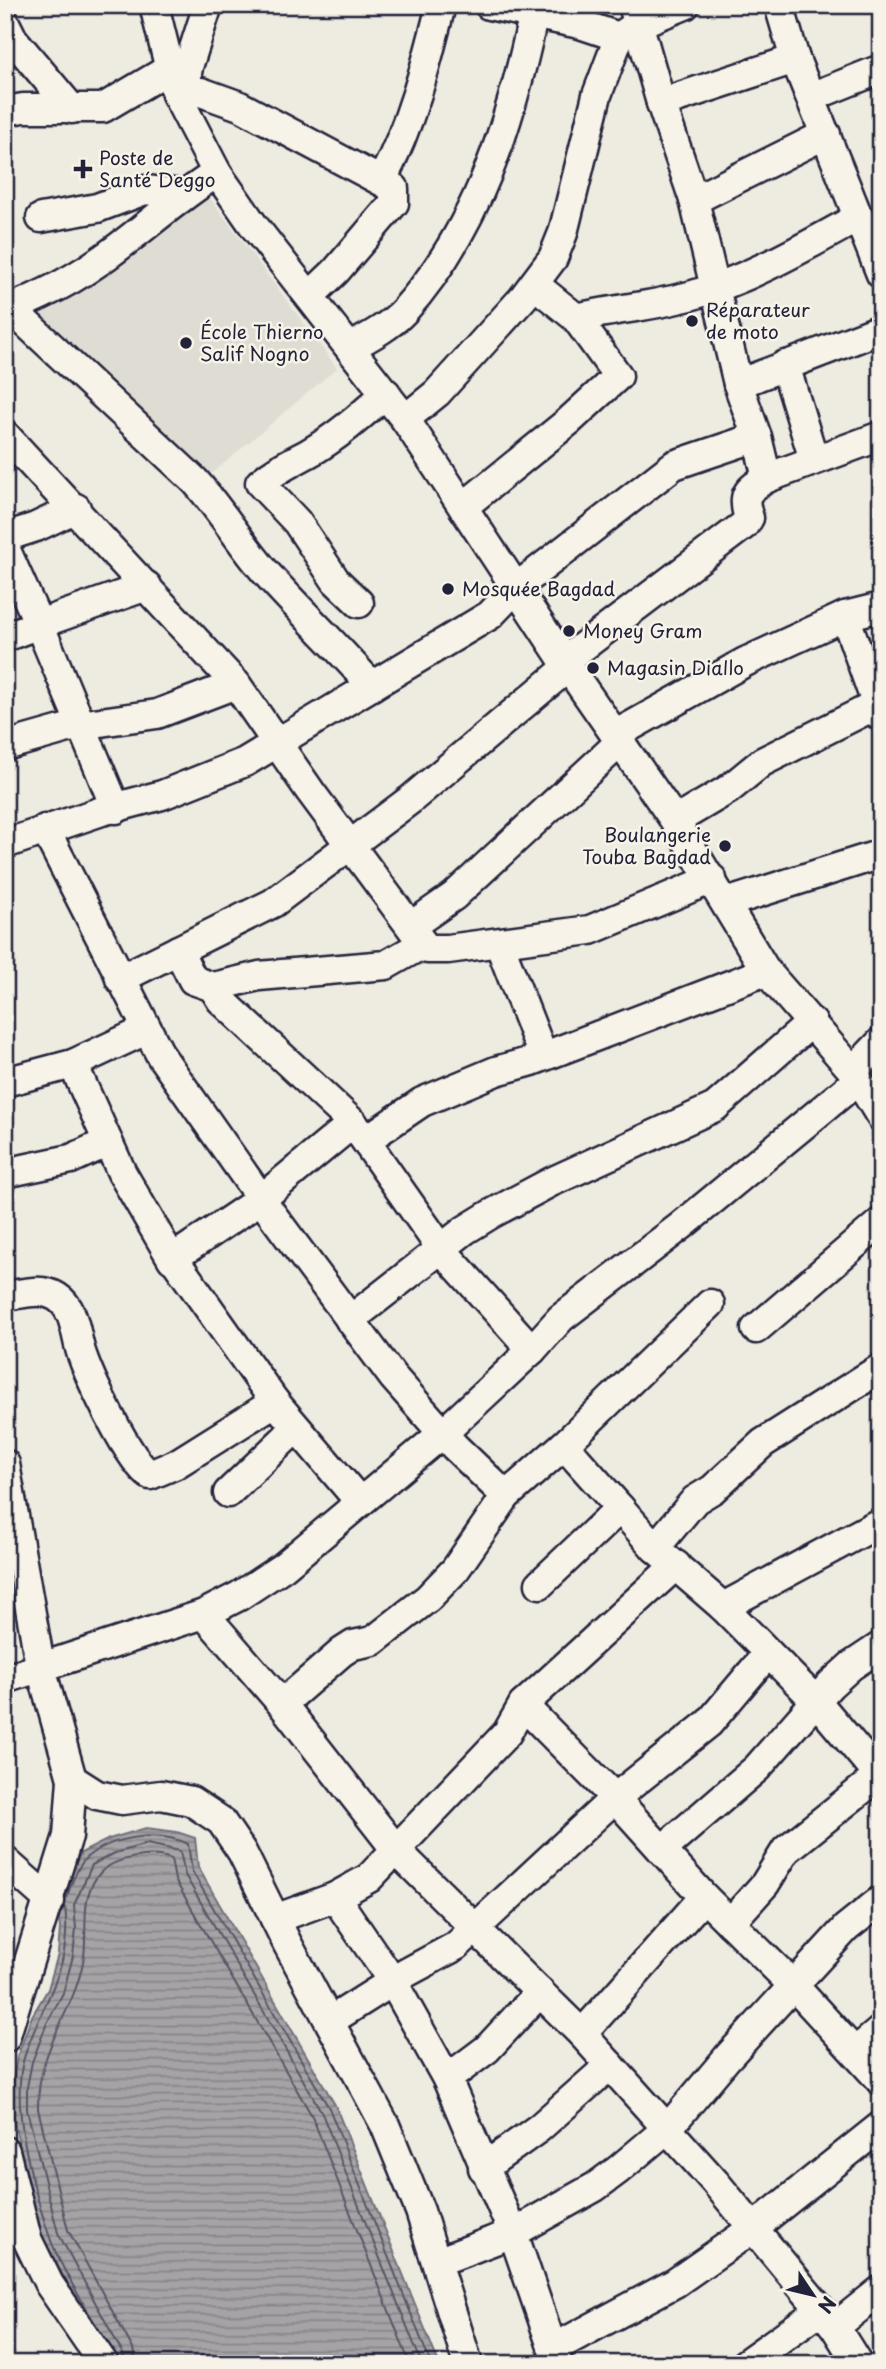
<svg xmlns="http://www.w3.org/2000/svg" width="886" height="2369" font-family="'Playpen Sans',sans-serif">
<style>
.built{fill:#dfdcd4}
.water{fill:url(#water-rules);stroke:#716f7b;stroke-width:2}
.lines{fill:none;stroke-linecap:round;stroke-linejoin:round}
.shore{stroke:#575666;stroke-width:2}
.minor-casing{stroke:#22223b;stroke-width:33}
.minor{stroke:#f7f3e8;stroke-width:28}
.poi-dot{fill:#22223b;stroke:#f7f3e8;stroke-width:2.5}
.labels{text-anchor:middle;stroke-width:5;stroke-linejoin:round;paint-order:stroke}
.poi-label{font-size:19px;fill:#22223b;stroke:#f7f3e8;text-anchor:start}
</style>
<defs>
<pattern id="water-rules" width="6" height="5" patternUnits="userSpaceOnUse" patternTransform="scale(1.75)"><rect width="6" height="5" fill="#a6a3a6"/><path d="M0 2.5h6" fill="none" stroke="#878488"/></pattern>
</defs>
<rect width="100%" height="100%" fill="#eeebe1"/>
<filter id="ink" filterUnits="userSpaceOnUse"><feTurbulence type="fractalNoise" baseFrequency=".0143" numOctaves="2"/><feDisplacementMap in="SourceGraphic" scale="14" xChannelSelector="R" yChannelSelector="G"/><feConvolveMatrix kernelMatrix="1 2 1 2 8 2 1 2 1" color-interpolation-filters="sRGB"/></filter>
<g filter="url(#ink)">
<polygon class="built" points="204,190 337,368 203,481 27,318 36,305 67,301"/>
<polygon class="water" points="146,1828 177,1832 195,1838 198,1867 335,2105 439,2364 111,2364 43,2239 11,2111 12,2086 17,2057 32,2016 48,1989 58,1954 60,1928 57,1904 66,1880 81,1853 109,1839"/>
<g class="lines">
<g class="shore">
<path d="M65,1902C70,1889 76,1867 87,1857C113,1836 159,1830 188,1844L192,1871L329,2108L431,2364"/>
<path d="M65,1906C73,1971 42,2000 24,2058C10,2105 33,2188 49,2235C59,2265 80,2297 96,2325"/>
<polyline points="125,2364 123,2354 58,2233 27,2110 27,2087 32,2062 47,2023 63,1993 73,1956 76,1929 74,1905 92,1865 115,1853 147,1844 180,1851 185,1875 321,2111 422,2364"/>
<path d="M136,2364L133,2349L68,2230L38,2109C37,2045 76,2012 84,1956C88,1928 79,1896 100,1873C114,1858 152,1851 171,1859L175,1880L312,2116L410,2364"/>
</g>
<g class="minor-casing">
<g id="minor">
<polyline points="154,5 176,94 217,173 254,226 405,419 568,667 675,821 766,971 853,1071 881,1117"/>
<polyline points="489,5 580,24 619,37 638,24 685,5"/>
<polyline points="779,5 795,59 881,274"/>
<polyline points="5,23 13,39 72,109"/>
<polyline points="184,93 188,67 208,5"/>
<polyline points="176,94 201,92 240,106 394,188 394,203 336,271 311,295"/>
<polyline points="811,97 881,69"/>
<polyline points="661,103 795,59"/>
<polyline points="5,111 23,108 103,108 169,69"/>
<path d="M382,180C411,124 426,66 441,5"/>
<polyline points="694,200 826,134"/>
<polyline points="41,218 97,208 145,190 182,194"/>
<path d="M10,308L195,481C222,511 242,546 268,575C302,613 339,648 372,686"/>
<path d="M5,310C19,306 32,299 45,293C113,261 155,212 217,173"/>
<path d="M576,318C614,309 655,306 693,295C752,278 806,246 859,217"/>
<path d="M351,347C369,337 390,326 404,311C479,227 511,120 534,13"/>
<polyline points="785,365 814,460"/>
<polyline points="738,384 881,329"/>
<polyline points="405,419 437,393 523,298 553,258 563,233 597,95 619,37"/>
<polyline points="5,435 236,684 310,791 427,949 448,949 590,930 712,879"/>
<polyline points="757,437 767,478 881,436"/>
<polyline points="463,507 569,421 618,376 576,318 534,284"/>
<polyline points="5,537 36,527 76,508"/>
<polyline points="5,548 39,624 5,637"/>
<path d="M359,603L336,581L297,522L260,483C275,470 290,463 307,454C336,438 362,415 386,393"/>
<polyline points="845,616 881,717"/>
<path d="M564,661L744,525L749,518C741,495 747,490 767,478"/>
<polyline points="615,735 745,662 845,616 881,607"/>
<polyline points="5,746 79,725 157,714 236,684"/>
<polyline points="116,809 39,624 147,586"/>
<polyline points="675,821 729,789 762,762 876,705"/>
<polyline points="45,829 161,1056 271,1213 393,1377 455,1447 506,1496"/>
<polyline points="5,844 102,811 162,795 245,762 490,615 517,587 674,465 757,437 738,384 694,200 661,103 633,5"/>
<polyline points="726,903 881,854"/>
<polyline points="411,926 454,896 619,743"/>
<polyline points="499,943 543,1056"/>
<polyline points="178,950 193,980 213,987 259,976 386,965 423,944"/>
<polyline points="120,979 273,903 410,800 568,667"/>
<polyline points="213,987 221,1000 353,1123 442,1250 532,1350"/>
<polyline points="73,1064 122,1173 172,1259 261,1199 353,1123"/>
<polyline points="853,1071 881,1042"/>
<polyline points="5,1082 73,1064 146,1030"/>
<polyline points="366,1140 422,1102 496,1071 532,1061 766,971"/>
<polyline points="5,1173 71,1159 108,1142"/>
<polyline points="174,1259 275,1402 360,1502"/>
<path d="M5,1296C23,1294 41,1287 57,1297C76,1309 75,1336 82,1355C91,1381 129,1461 150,1475L176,1464L275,1402"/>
<polyline points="350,1320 465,1230 491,1214 551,1182 715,1107 812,1022"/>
<polyline points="756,1329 881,1222"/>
<polyline points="5,1464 40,1665 72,1779 68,1836 5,2038"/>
<polyline points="228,1493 296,1428"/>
<polyline points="620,1508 564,1445 710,1304"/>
<polyline points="655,1548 695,1500 713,1489 763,1443 881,1368"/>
<polyline points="676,1565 523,1705 615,1798 704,1897 794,1986 881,2081"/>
<polyline points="540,1584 620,1508 655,1548 723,1607 817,1702 881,1778"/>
<polyline points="723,1607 881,1522"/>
<polyline points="204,1614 282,1704 397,1851 582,2034"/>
<polyline points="5,1679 204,1614 239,1596 283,1567 443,1433 532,1350 561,1318 681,1226 858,1080"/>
<polyline points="282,1704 342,1652 353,1645 373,1641 428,1598 455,1570 506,1496 564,1445"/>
<polyline points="72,1779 97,1795 122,1800 161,1795 191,1801 221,1821 242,1852 287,1943 385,2125 420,2211 468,2364"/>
<polyline points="662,1850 757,1768 830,1685 851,1666 881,1646"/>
<polyline points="5,1861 50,1901"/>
<polyline points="335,1897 393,1982 447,2079 513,2233 558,2364"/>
<polyline points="704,1897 582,2034 715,2182 835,2327 858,2364"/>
<polyline points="275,1919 335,1897 369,1878 507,1733 523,1705"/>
<polyline points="730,1923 765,1884 786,1850 881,1774"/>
<polyline points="330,2021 406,1973 456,1946 615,1798 709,1723 768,1653"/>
<polyline points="855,2052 881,2030"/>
<polyline points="447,2079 487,2049 540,1992"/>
<polyline points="5,2151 27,2239 49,2284 104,2364"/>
<polyline points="483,2168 539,2128 610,2065"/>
<polyline points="437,2262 513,2233 595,2187 618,2170 669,2127 727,2058 846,1928 881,1900"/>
<polyline points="835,2327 881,2290"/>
<polyline points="554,2348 675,2283 752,2229 881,2126"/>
<polyline points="745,2364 819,2311"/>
</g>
</g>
<use href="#minor" class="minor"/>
</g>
</g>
<g class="poi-dot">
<path d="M79.5 158.5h7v7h7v7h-7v7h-7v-7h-7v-7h7z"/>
<circle cx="692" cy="321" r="7"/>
<circle cx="186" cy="343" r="7"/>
<circle cx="448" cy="589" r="7"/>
<circle cx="569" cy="631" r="7"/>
<circle cx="593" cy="668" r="7"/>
<circle cx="725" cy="846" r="7"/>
</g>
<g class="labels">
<g class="poi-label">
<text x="99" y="165">Poste de<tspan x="99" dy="22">Santé Deggo</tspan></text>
<text x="706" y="317">Réparateur<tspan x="706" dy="22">de moto</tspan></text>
<text x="200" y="339">École Thierno<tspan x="200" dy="22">Salif Nogno</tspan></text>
<text x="462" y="596">Mosquée Bagdad</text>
<text x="583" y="638">Money Gram</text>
<text x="607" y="675">Magasin Diallo</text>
<text x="711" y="842" text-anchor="end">Boulangerie<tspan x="711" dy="22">Touba Bagdad</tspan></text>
</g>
</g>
<rect width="886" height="2369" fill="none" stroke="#f7f3e8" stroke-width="28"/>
<rect x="14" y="14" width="858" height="2341" fill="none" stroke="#22223b" stroke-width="2.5" filter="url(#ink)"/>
<g transform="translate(813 2295) rotate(125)" stroke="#f7f3e8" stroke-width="5" paint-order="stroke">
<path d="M0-5L12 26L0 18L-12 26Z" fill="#22223b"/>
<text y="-10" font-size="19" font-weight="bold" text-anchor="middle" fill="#22223b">N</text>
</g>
</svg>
